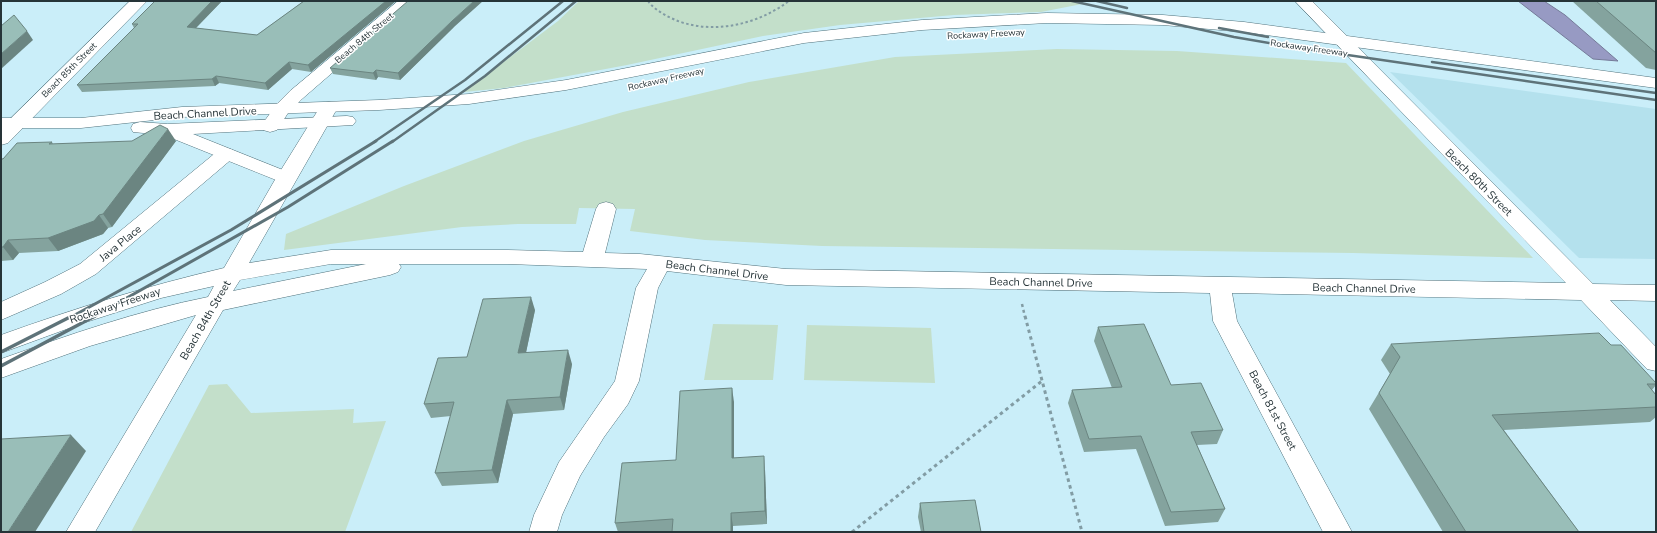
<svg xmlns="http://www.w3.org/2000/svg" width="1657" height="533" font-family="'Nunito Sans',sans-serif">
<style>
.built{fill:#b4e1ed}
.green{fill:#c3dfca}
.water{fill:#979ac3;stroke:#757b99}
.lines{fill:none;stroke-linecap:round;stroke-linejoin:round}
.minor-casing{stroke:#51727c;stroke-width:1}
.major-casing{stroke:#51727c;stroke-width:1}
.path-far2{stroke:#829ca4;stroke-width:2;stroke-dasharray:2.5 2.5;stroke-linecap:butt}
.path-far1{stroke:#829ca4;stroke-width:2.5;stroke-dasharray:3 3;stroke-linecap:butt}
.path{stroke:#829ca4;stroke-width:3;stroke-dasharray:3.5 3.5;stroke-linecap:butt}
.minor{fill:#fff;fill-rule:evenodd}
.major{fill:#fff;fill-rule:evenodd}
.rail-far2{stroke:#5e7379;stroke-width:2.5}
.rail-far1{stroke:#5e7379;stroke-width:3}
.rail{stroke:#5e7379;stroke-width:3.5}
.wall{fill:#84a39e}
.shaded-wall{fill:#6b8581}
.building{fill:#99beb8;stroke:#6b8581}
.labels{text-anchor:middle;stroke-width:3;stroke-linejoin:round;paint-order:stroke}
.far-street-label{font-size:9px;fill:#263438;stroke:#fff}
.street-label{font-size:11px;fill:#263438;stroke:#fff}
</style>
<rect width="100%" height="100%" fill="#caeef9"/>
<polygon class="built" points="1390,72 1656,109 1656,259 1579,258"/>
<g class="green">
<polygon points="579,1 1072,1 1082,4 1041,12 954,15 840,25 763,36 627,65 504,88 464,92 558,21"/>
<polygon points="1057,49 1177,51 1346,63 1533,258 1353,253 822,246 705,240 630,231 635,209 579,208 576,224 518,224 462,227 284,250 286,234 404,186 524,141 623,112 749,82 895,57"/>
<polygon points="713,324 778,325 773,380 704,380"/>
<polygon points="807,325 931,328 935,383 804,380"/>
<polygon points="227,384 251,413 354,409 353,423 386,421 345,532 131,532 209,385"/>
</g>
<polygon class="water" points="1518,1 1544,1 1565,15 1618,61 1593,59"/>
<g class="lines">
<g class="minor-casing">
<g id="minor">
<polygon points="130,1 147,1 8,143 1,145 1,128"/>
<polygon points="398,1 415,1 302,99 288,113 277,130 270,132 263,130 261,126 276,105 290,91"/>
<path d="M1295,1H1312L1593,284L1656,285V301L1610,300L1656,347V371L1647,369L1581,300L1232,293L1237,321L1352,532H1323L1213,321L1210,293L786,285L667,271L658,288L639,381L628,404L604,437L580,476L562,515L557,532H529L534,515L559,462L615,381L636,288L647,269L508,264H399L401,267L398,272L390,275L223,310L95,532H66L196,315L90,346L1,378V359C69,335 137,311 208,297L214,286L161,298L83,323L1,353V335C76,308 147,286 224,268L276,178L320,107L323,103L329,102L335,103L338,107L249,263L331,250H508L583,252L596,209L599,204L606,202L613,204L616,209L605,253L640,254L786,269L1566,283ZM331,264H366L233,291L240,280Z"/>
<polygon points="226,148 233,150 236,154 233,158 96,274 61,294 1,320 1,302 45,282 80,264 219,150"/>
</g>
</g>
<g class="major-casing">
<g id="major">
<polygon points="1047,13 1163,15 1244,22 1656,78 1656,88 1244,32 1163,25 1047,23 922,30 804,43 566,90 469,104 379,110 182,117 81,128 1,128 1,118 81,118 182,107 379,100 469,94 566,80 804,33 922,20"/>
<polygon points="347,116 353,117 356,121 353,125 193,134 293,174 296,178 293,182 286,184 164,135 133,132 131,128 133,124 140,122 167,124"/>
</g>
</g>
<path class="path-far2" d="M648,1C653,8 660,12 667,16C706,37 756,26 789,1"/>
<polyline class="path-far1" points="1022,304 1025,317"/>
<g class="path">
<polyline points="1025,316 1082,532"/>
<polyline points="852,532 1042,381"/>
</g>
<use href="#minor" class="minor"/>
<use href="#major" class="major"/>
<g class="rail-far2">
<polyline points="1072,1 1234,37 1286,46 1656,100"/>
<polyline points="1097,1 1127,8"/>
<polyline points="1219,28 1268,37"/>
<polyline points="1432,62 1656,93"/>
<polyline points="374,142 465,80 563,1"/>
<polyline points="392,142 485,76 576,1"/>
</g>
<g class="rail-far1">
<polyline points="71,317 231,230 376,141"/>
<polyline points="93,317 288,207 393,141"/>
</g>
<g class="rail">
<polyline points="1,352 72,316"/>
<polyline points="1,366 95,316"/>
</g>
</g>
<g class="wall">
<polygon points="155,1 222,1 196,28 257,35 304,1 396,1 311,72 292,69 268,90 219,83 215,86 82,92 77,85 134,28 132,24"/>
<polygon points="1572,1 1656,1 1656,70 1646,68"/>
<polygon points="454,27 400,80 378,77 376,80 333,74 330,68"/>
<polygon points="176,141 112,227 108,228 103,234 58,251 19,253 13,260 1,261 1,159 52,142 53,144"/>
<polygon points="535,310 526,352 572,364 564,410 513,414 498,483 442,486 435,473 451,416 431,418 424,404 467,357"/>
<polygon points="1098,327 1171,385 1223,430 1217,444 1197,445 1225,509 1218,522 1165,526 1136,449 1084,452 1068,403 1072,390 1112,388 1094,341"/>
<polygon points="1391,344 1611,345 1656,383 1656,385 1652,390 1656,395 1656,417 1650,422 1504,430 1579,532 1443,532 1369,409 1390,374 1381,360"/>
<polygon points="734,402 734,458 765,470 767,524 733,526 733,532 618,532 615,523"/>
<polygon points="920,503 981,532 921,532 918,517"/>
</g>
<g class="shaded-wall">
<polygon points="212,1 222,1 190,34 187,27"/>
<polygon points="386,1 396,1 311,72 308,65"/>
<polygon points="474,1 483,1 454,27 400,80 398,73 452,21"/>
<polygon points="27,31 33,40 1,69 1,54"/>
<polygon points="289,62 292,69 268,90 265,83"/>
<polygon points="376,70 378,77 376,80 373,73"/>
<polygon points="216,76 219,83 215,86 212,79"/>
<polygon points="168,129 176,141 112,227 103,214"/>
<polygon points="99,215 108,228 103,234 58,251 48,238"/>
<polygon points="8,240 19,253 13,260 3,247"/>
<polygon points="531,297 535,310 523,367 518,353"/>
<polygon points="568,350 572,364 564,410 560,397"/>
<polygon points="732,388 734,402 734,471 732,458"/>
<polygon points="507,400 513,414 498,483 492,470"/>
<polygon points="71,435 86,451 35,532 8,532"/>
<polygon points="764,456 765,470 767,524 765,511"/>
<polygon points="731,513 733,526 733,532 731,532"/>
</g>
<g class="building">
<polygon points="155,1 212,1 187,27 257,35 304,1 386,1 308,65 289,62 265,83 216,76 212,79 77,85 138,24 132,24"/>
<polygon points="408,1 474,1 452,21 398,73 376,70 373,73 330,68"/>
<polygon points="1596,1 1656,1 1656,53"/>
<polygon points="14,15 27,31 1,54 1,26"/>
<polygon points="160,125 168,129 103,214 99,215 94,221 48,238 8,240 3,247 1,247 1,159 3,159 17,143 52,142 49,144 132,141"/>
<polygon points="531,297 518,353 568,350 560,397 507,400 492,470 435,473 454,402 424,404 438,358 467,357 483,299"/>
<polygon points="1144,324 1171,385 1201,383 1223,430 1191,432 1225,509 1171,512 1141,436 1089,439 1072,390 1122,387 1098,327"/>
<polygon points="1599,333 1611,345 1621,345 1656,383 1656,384 1647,384 1656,395 1656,407 1492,415 1579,532 1466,532 1379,393 1400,357 1391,344"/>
<polygon points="732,388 732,458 764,456 765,511 731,513 731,532 672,532 673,519 615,523 622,463 676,460 680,391"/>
<polygon points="71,435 8,532 1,532 1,439"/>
<polygon points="975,500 981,532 924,532 920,503"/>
</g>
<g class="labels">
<g class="far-street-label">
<text transform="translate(986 34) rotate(-3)" y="3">Rockaway Freeway</text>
<text transform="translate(364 38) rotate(-40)" y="3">Beach 84th Street</text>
<text transform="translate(1309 48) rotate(8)" y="3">Rockaway Freeway</text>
<text transform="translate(69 70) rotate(-45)" y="3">Beach 85th Street</text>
<text transform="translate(666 79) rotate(-13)" y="3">Rockaway Freeway</text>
</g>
<g class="street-label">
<text transform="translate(205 113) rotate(-3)" y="4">Beach Channel Drive</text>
<text transform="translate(1479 182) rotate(45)" y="4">Beach 80th Street</text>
<text transform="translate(120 243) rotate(-39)" y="4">Java Place</text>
<text transform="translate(717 270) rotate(7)" y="4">Beach Channel Drive</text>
<text transform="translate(1041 282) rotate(1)" y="4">Beach Channel Drive</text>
<text transform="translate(1364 288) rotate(1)" y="4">Beach Channel Drive</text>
<text transform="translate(115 305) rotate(-18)" y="4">Rockaway Freeway</text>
<text transform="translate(205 320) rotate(-60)" y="4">Beach 84th Street</text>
<text transform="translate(1273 410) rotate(62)" y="4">Beach 81st Street</text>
</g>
</g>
<rect width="1657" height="533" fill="none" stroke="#263438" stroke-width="4"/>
</svg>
